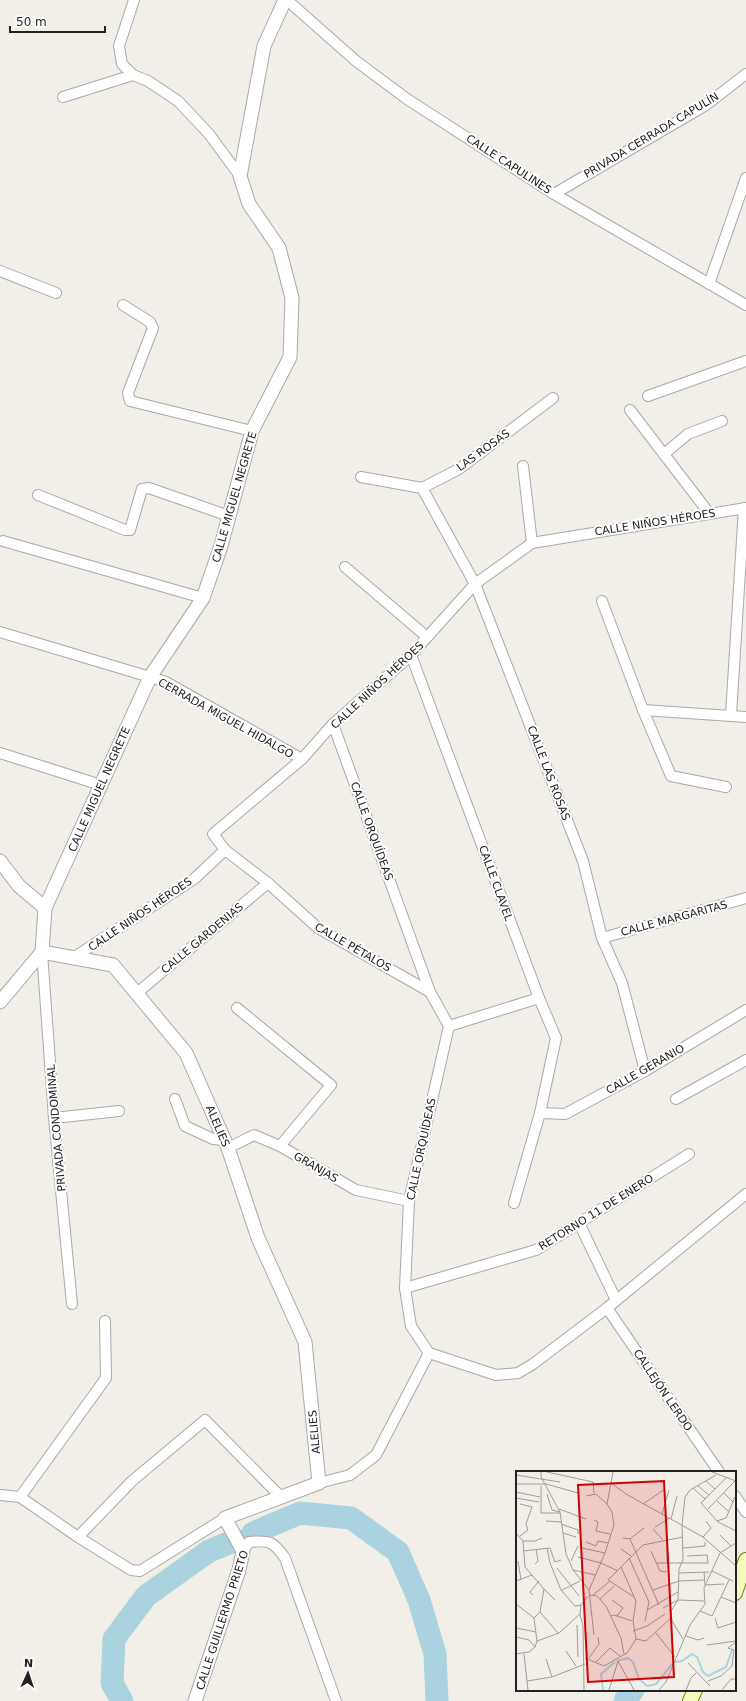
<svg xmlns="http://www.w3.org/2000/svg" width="746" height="1701" font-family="'DejaVu Sans',sans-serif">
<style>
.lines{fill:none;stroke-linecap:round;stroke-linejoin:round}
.river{stroke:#aad3df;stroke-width:23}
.minor-casing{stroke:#a9a9a9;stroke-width:12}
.tertiary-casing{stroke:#a9a9a9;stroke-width:15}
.secondary-casing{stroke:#707d05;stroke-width:16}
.minor{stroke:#fff;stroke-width:10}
.tertiary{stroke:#fff;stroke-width:13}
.secondary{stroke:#f7fabf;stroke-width:14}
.labels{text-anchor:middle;stroke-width:4;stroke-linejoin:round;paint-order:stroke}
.street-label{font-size:11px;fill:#222;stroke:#fff}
.inset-river{fill:none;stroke:#aad3df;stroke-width:2}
.inset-road{fill:none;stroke:#9f9d99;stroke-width:1}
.view{fill:#d40000;fill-opacity:0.15;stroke:#d40000;stroke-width:2}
.inset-edge{fill:none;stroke:#222;stroke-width:2}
</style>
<rect width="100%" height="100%" fill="#f2efe9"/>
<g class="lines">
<g class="river">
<polyline points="253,1533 300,1513 351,1518 398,1552 419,1600 435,1654 437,1701"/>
<polyline points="122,1701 112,1683 114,1639 146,1596 209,1551 236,1540"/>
<polyline points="625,1701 633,1690"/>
</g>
<g class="minor-casing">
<g id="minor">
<polyline points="287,0 356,61 407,99 554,194 746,305"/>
<polyline points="133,75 122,64 119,46 134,0"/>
<polyline points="63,97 133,75 148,81 178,101 209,134 240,176"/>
<polyline points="554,194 706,105 746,74"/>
<polyline points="0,271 56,293"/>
<polyline points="709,284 746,178"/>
<polyline points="123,305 150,322 153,328 128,393 130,401 252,431"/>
<polyline points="648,396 746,361"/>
<polyline points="630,410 709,513"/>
<polyline points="664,454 688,434 722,421"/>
<polyline points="523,466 532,543"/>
<polyline points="361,477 422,488 459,469 553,398"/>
<polyline points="422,488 475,584 583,861 602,938 622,983 645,1071"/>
<polyline points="38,495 125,530 130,530 142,489 149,488 229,516"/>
<polyline points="3,541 203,598"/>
<polyline points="345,567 427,637"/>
<polyline points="602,601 643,710 671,776 726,787"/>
<polyline points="0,632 150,677 166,682 302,759"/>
<polyline points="411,655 539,998 556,1038 540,1113 514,1203"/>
<polyline points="643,710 746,717"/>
<polyline points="731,715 744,508"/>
<polyline points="333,724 430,992 449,1026 409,1201 405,1288 411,1326 429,1353 496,1375 518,1373 533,1364 607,1308 746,1194"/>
<polyline points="0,753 101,785"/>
<polyline points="602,938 746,898"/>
<polyline points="42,952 54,1118 72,1304"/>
<polyline points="73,958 194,879 225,850"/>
<polyline points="430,992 318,928 268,883 225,850 213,834 302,759 333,724 411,655 475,584 532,543 746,508"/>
<polyline points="137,993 268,883"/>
<polyline points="237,1008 331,1085 280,1146"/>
<polyline points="449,1026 539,998"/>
<polyline points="175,1099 185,1126 213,1139 224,1140"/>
<polyline points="676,1099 746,1060"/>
<polyline points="540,1113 565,1114 645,1071 746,1010"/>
<polyline points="54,1118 119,1111"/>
<polyline points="228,1148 254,1135 280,1146 356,1190 409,1201"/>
<polyline points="579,1223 616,1300"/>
<polyline points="405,1288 536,1250 689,1154"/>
<polyline points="607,1308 719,1472"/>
<polyline points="319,1483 350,1475 376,1455 429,1353"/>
<polyline points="0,1495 20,1497 78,1537 131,1570 140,1571 225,1518"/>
<polyline points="735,1496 746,1512"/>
<polyline points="20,1497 106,1378 105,1321"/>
<polyline points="78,1537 132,1481 205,1420 281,1497"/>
<path d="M243,1551L249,1542C269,1540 273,1541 285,1558L336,1701"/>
</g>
</g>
<g class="tertiary-casing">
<g id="tertiary">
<polyline points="0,861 19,886 45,908"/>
<polyline points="42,952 45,908 150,677 203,598 221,546 252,431 290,357 292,298 279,248 249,204 240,176 264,46 285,0"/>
<polyline points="42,952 113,965 186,1053 228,1148 258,1238 305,1342 319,1483 225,1518 243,1551 239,1570 195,1701"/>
<polyline points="0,1002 42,952"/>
</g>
</g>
<g class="secondary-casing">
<g id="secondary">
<polyline points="735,1593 746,1560"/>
<polyline points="690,1701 695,1690"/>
</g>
</g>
<use href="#minor" class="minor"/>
<use href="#tertiary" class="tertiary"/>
<use href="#secondary" class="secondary"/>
</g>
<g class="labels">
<g class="street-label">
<text transform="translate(651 135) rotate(-31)" y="4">PRIVADA CERRADA CAPULÍN</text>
<text transform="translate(509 164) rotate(33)" y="4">CALLE CAPULINES</text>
<text transform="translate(483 450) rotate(-36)" y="4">LAS ROSAS</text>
<text transform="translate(234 497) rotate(-74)" y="4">CALLE MIGUEL NEGRETE</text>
<text transform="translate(655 522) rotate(-9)" y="4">CALLE NIÑOS HÉROES</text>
<text transform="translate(377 685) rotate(-43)" y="4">CALLE NIÑOS HÉROES</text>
<text transform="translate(226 718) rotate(29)" y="4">CERRADA MIGUEL HIDALGO</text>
<text transform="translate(549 773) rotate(69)" y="4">CALLE LAS ROSAS</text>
<text transform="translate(99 789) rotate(-66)" y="4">CALLE MIGUEL NEGRETE</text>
<text transform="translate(372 831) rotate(70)" y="4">CALLE ORQUÍDEAS</text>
<text transform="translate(496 883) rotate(70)" y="4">CALLE CLAVEL</text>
<text transform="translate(140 914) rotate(-34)" y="4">CALLE NIÑOS HÉROES</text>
<text transform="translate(674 918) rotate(-15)" y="4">CALLE MARGARITAS</text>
<text transform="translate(202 938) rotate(-40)" y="4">CALLE GARDENIAS</text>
<text transform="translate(353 947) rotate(30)" y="4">CALLE PÉTALOS</text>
<text transform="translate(645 1069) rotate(-30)" y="4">CALLE GERANIO</text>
<text transform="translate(218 1126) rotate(67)" y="4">ALELIES</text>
<text transform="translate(56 1128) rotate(-95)" y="4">PRIVADA CONDOMINAL</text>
<text transform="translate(421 1149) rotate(-78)" y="4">CALLE ORQUÍDEAS</text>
<text transform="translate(316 1167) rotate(30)" y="4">GRANJAS</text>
<text transform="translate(596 1212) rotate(-32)" y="4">RETORNO 11 DE ENERO</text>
<text transform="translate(663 1390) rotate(56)" y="4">CALLEJÓN LERDO</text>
<text transform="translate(314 1432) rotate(-95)" y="4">ALELIES</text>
<text transform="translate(222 1620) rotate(-72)" y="4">CALLE GUILLERMO PRIETO</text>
</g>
</g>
<g transform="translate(516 1471)">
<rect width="220" height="220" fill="#f2efe9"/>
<path class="inset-river" d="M101,190L112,187L117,191L123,208L131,215L140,213L157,192M159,191L166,190L176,183L181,186L187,201L192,205L210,196L216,179M87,219L85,203L99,191"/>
<path class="inset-road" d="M25,1V6L44,41L50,83L57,99L73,119M31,1L77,11L78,22M196,1L220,10M0,4L44,11M210,7L185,32L202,51L220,60M190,10L199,18M95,12L110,23L187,66L220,95M0,13H30L62,22M25,15V42H44M182,15L193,24M177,17L189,28M0,21L24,26M208,22L217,31M31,23L36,39L44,41M70,25L80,23L91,33M0,27L23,31M201,30L213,41M127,33L149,18M43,38L70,48M192,38L219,10M146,43L153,19M155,48L161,25M78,49L82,51L80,60L94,63M30,50L45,51M201,50L210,47L220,24M45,53L62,59V63M139,56L154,47M137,58L147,69M0,62L7,70L9,96L28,118L24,141L18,147M47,62L60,66M204,64L215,75M4,65L12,59L10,53L16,36L4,33M187,66L195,57L190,50M107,67L114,68L128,57M114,68L143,134M7,70H19L26,67M70,71L80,75L82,70L92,72M31,77L34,92L45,119L59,135L65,134M66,77L89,82M167,77L189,75V71M105,78L115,85M7,80L34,77L39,91L45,89M135,80L144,100L151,101M62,86L85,92L102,100M113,87L133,131L129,150M2,90L5,109M55,90L62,75M141,92H192L191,84L171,85M151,92V68M19,93L22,90L20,78M105,96L120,130L117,150L120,168L130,170L155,147M41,97L63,125M57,99L79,104M196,100L217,110M188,101L189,114L208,113M163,102L193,101M0,110L16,104M28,118L39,129M46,119L64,110M137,119L163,110L188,109M17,124L14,121L23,110M73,124L81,125L90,135L105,167L108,183M77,124L93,111M118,126L92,109L127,74L167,66M205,126L220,132M84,128L98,115M96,129L107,137L101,145M0,133L18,147M147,137L162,129L188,130M131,139L162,121M184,140L196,145L213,109M24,141L42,162M64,143L67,155L68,219M95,145L98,144L116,150M199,147L202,157L220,151M61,154L62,186M0,157L20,161M117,160L131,155L149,143M140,162L159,186M78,164L73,119L89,82L98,54L96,41L91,33L97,1M170,165L182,169L188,167M0,166L13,169L19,176M167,168L156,150L155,140L162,129L163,98L167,89L166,54L169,26L174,19L200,4M21,170L43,162L64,143L65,134L72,125M191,174L220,170M50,180L60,195M0,183L13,181L19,176L21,170L18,147M8,183L12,219M69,187L88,195L111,182L120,168M73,187L83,173L82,166M30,188L36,206M80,191L94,177L104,185M172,192L194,215M11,210L36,206L69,193M192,210L205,205L216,195L218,179L212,177L220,171M93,219L102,190L118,219M143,219L150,211L174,154L189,133L188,117L204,82L220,72M170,219L175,207L180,202M206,219L215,208H220"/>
<path class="view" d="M148,10L158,206L72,211L62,14Z"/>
<rect width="220" height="220" class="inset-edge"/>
</g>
<g transform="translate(28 1673) rotate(3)" stroke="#ffffff" stroke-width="3" paint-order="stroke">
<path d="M0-3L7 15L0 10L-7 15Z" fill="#222222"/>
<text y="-6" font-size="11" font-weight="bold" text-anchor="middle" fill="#222222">N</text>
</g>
<path d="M10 26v6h95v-6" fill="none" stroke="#222222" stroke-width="2"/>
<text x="16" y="26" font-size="12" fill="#222222" stroke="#ffffff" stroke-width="3" paint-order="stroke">50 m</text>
</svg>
